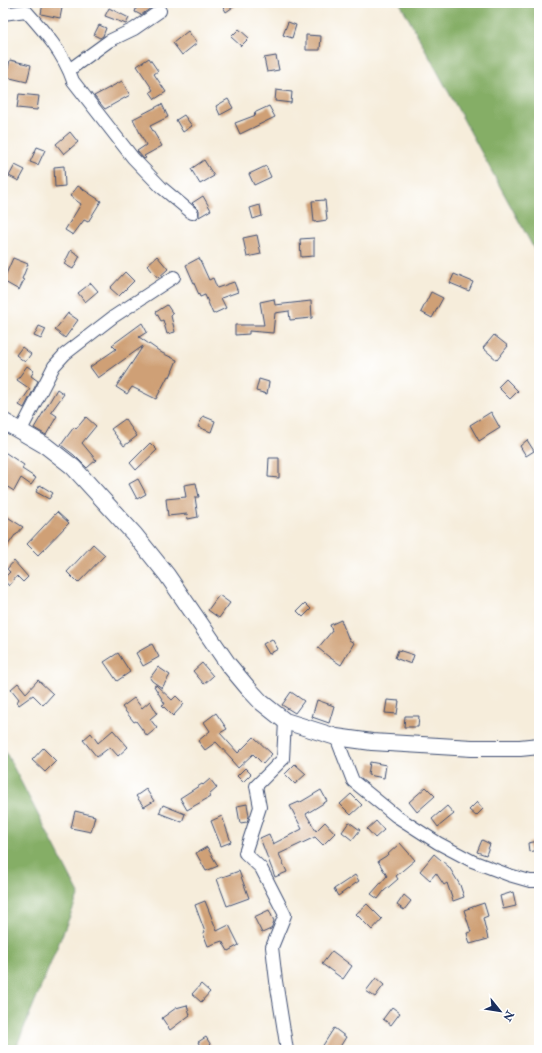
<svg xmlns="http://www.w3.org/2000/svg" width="542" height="1053" font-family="'IM FELL Double Pica',serif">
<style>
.forest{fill:#85ae66;stroke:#506e62}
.building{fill:#cfa076}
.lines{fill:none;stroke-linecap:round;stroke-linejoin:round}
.minor-casing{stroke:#3c4c71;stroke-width:14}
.secondary-casing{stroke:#3c4c71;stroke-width:18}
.minor{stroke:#fff;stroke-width:12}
.secondary{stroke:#fff;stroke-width:16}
</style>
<rect width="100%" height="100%" fill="#fff"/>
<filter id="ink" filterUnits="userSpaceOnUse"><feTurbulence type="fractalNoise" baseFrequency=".025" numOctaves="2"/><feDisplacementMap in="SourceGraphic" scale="8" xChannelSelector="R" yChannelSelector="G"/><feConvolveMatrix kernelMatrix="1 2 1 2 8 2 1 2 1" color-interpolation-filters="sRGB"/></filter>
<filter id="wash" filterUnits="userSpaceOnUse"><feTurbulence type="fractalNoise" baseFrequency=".012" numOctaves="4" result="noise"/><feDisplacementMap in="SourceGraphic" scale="16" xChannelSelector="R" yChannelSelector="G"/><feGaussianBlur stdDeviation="0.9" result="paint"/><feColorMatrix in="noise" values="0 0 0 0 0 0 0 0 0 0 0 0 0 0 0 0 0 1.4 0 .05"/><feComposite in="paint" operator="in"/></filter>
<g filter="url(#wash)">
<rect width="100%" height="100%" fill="#f6eddb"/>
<g class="forest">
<polygon points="400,3 539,3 539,258"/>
<polygon points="3,747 79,894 15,1050 3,1050"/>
</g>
<g id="blocks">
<g class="building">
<polygon points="43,3 63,3 60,18 41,14"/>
<polygon points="138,3 153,3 151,8 141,15 135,12"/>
<polygon points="221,3 239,3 226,12"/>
<polygon points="109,8 129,18 126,24 105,16"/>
<polygon points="288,22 296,25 292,38 283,35"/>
<polygon points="99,25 106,28 103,36 100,38 94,35"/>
<polygon points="239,29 249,38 241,46 231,37"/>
<polygon points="188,31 197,43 182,55 173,43"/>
<polygon points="306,35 321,36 320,50 306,50"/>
<polygon points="276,56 279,70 267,72 264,58"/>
<polygon points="149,58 158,71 154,74 166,92 155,99 150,92 153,90 137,66"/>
<polygon points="10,60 31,65 27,82 6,77"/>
<polygon points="122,81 130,95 105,109 94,96"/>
<polygon points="276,90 292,92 291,103 275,101"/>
<polygon points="19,94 39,96 37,110 17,108"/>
<polygon points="228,99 233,108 220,115 216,106"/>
<polygon points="162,104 168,117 150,126 162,146 144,156 146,158 144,159 137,151 146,145 133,119"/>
<polygon points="269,106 275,117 240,134 235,123 256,115 254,113"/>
<polygon points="184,115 192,126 183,132 176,120"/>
<polygon points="70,132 78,142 64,154 56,144"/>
<polygon points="37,147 45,150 38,165 30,162"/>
<polygon points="204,160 214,176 200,184 191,169"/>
<polygon points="15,165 25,170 19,181 9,176"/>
<polygon points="64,166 65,186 55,187 54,167"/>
<polygon points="266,166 271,177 254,185 249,174"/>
<polygon points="78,186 101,201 88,222 84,220 73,235 65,230 81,204 70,196"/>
<polygon points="203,196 211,210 199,217 199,210 192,203"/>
<polygon points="325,200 327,220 314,222 312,201"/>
<polygon points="260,205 262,216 253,219 250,208"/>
<polygon points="257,235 261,254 247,257 243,238"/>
<polygon points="314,238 314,256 301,257 300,239"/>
<polygon points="71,250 80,256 73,269 64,264"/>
<polygon points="157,256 168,269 158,278 147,265"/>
<polygon points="13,258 28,264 22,279 24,280 19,290 3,281"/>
<polygon points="199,258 209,280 213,278 217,288 234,282 238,292 221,298 226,308 213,314 205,295 200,297 186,265"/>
<polygon points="125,272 134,281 119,296 110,288"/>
<polygon points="454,274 473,282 469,291 450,283"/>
<polygon points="91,283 98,291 85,302 78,293"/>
<polygon points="431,292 443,298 432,318 421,312"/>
<polygon points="274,299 275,305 311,301 312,318 290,320 289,311 275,313 273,333 249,331 249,334 235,335 235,325 264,325 260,302"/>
<polygon points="167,305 173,314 171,316 175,332 167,334 163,320 161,321 156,312"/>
<polygon points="68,313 78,320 65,338 55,330"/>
<polygon points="142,323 147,332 139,337 162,353 177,360 170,377 168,376 156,399 132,387 127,394 116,387 143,346 98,378 90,367 116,349 112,345"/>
<polygon points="39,326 46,329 41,339 34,336"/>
<polygon points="494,335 508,346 497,360 483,348"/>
<polygon points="22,347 31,354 25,362 16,355"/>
<polygon points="27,366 34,371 31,376 38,381 24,408 19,405 30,389 17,380"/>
<polygon points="259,379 269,382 267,394 256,391"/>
<polygon points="506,379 518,391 510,399 498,387"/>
<polygon points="57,389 64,394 51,412 57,416 46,435 34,428"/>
<polygon points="491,412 500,428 479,441 470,425"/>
<polygon points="203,416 215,421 211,432 198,427"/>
<polygon points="86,417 96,426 82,443 96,460 87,468 74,455 61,445 74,427 76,429"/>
<polygon points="125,419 137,436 124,446 111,429"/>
<polygon points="527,440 534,451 526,456 520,446"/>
<polygon points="150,443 157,450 136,470 130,463"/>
<polygon points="3,451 24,465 22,469 36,478 31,485 21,478 14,491 6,486 7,484 3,482"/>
<polygon points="269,458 279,458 279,478 268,477"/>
<polygon points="138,479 146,494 137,499 129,484"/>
<polygon points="196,483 199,497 195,497 198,517 188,519 187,514 168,516 166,499 186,497 184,485"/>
<polygon points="40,485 53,493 49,499 36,492"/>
<polygon points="57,512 69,523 38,555 27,544"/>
<polygon points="3,514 23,527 16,535 15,535 3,552"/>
<polygon points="93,544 105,555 78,583 67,572"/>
<polygon points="14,561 28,577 23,582 17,576 9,586 3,579 10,572 7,569"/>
<polygon points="219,595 230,603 219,618 208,610"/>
<polygon points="305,603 311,609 303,617 297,611"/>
<polygon points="341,620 349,640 354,643 341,665 329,657 318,648 332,631 330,625"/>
<polygon points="272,639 278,649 269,654 263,644"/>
<polygon points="152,644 159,657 143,666 136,653"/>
<polygon points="398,650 414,655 411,664 395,658"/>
<polygon points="118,653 130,672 117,681 104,662"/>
<polygon points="202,663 213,676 204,684 193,671"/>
<polygon points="158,667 170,675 162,688 152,681 150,678"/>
<polygon points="38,680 53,694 43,705 33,695 19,705 17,702 19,699 11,689 18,683 26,693"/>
<polygon points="156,685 172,700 176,696 184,704 173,716 162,705 165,704 154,686"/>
<polygon points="291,692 304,701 295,713 282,705"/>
<polygon points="134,698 142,708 150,701 157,713 150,719 157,728 147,736 136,721 134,722 122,707"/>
<polygon points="317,700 334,706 329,723 312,717"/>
<polygon points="387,700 399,701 397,714 385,713"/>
<polygon points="216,713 227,729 220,733 238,753 254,737 272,754 263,764 253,754 238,768 232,761 233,760 216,742 205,750 198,741 210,731 204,722"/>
<polygon points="405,716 419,716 418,727 404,727"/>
<polygon points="113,730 128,747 118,756 110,747 97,757 83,740 91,733 98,743"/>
<polygon points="43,748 56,761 45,772 32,760"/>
<polygon points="370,762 386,765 384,778 368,775"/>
<polygon points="295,764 306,774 295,784 285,774"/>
<polygon points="245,768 251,774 243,782 237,776"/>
<polygon points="210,779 217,788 209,795 210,797 187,810 180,798 202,784 203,785"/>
<polygon points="426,787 435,796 417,812 409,802"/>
<polygon points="146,789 154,801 144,807 136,796"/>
<polygon points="321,790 327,801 306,814 316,831 325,822 335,833 323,845 315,837 279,854 287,872 275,877 260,838 269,834 273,844 302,829 290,806 299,802 299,803"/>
<polygon points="351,794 362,805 351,815 340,804"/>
<polygon points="477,802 483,809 476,816 469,810"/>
<polygon points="247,804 249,816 247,822 240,823 237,806"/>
<polygon points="163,805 185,814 182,822 159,813"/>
<polygon points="447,806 454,814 438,827 432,819"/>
<polygon points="75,811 95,816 91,832 71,828"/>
<polygon points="222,816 231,842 221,846 211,821"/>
<polygon points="376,821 384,830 375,838 367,829"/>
<polygon points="349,822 360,830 352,840 342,832"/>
<polygon points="482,840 490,844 486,855 477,852"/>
<polygon points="539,841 539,850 529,852 528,843"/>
<polygon points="400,843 415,860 396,876 398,879 384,891 378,899 371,894 387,876 378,861 386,856"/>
<polygon points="207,847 218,866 206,871 196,853"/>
<polygon points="434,854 449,867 460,885 464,897 453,901 447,883 444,885 436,873 430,880 420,871"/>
<polygon points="239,871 249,898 227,906 217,879"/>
<polygon points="355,875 359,881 338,896 334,889"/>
<polygon points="513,892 516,906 503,909 500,896"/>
<polygon points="404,895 411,901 404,910 397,905"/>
<polygon points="205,901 217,931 229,925 239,945 228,951 222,941 208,946 203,933 205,932 195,905"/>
<polygon points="484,903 488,916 483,918 488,939 470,944 467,933 471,932 464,910"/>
<polygon points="367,904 382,919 372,930 356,914"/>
<polygon points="269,910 274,921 271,929 262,933 254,917"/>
<polygon points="332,951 352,966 343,979 322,964"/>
<polygon points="376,978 384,985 375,997 366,991"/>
<polygon points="201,984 210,992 201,1002 192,994"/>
<polygon points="187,1005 190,1015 170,1030 162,1018 176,1008"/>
<polygon points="392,1007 400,1013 391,1025 383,1019"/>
<polygon points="334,1028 346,1037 338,1050 327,1050 322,1047"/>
<polygon points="206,1037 212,1047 206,1050 202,1050 198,1042"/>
</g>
</g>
</g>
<g filter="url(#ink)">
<use href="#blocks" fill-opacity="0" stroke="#3c4c71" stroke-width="1"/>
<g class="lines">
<g class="minor-casing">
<g id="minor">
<path d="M3,14L26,11C44,31 64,54 73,81L133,158L161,187L192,213"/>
<polyline points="69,70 109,41 134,29 160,11"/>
<polyline points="21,430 54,366 65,354 113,317 174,277"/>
<polyline points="285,721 283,759 256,786 260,807 245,853 261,868 285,915 272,947 276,981 287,1050"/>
<polyline points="336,737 353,781 396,816 438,843 472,861 509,875 530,881 539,881"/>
</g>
</g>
<g class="secondary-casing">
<polyline id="secondary" points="3,421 46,446 73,467 135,535 167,575 228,664 248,688 261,702 285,721 336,737 372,742 472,748 520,748 539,746"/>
</g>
<use href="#minor" class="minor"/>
<use href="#secondary" class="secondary"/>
</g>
</g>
<rect width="542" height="1053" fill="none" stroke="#fff" stroke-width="16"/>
<g transform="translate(500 1011) rotate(120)" stroke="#ffffff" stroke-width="3" paint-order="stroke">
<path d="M0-3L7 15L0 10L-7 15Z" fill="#1b2f5e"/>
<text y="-6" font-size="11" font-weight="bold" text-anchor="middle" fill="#1b2f5e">N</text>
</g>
</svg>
